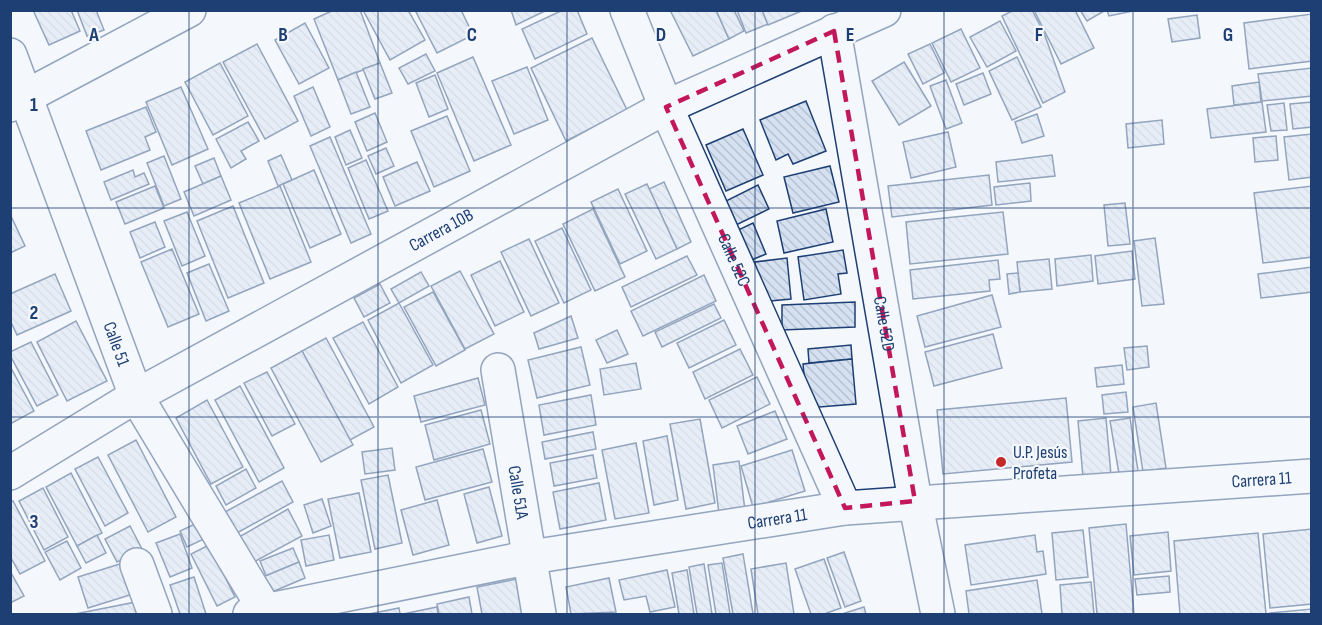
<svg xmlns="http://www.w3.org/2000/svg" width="1322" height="625" font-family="'Sofia Sans Condensed',sans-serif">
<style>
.building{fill:url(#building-back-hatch);stroke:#1d3f73;stroke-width:1.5}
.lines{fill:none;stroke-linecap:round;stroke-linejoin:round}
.minor-casing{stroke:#1d3f73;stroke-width:36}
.minor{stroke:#f4f7fb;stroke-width:33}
.marked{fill:none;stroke:#c2185b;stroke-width:4.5;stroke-dasharray:12 8;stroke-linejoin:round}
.grid{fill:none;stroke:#1d3f73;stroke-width:1.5;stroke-opacity:0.55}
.poi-dot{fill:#c62828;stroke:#f4f7fb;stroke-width:2}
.labels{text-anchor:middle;stroke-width:4.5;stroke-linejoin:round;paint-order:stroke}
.street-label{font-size:18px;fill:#1d3f73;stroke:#f4f7fb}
.poi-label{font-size:18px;fill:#1d3f73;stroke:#f4f7fb;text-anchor:start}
.grid-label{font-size:20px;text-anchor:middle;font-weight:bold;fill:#1d3f73;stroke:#f4f7fb;stroke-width:4.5;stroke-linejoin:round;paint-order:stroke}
</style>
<defs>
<pattern id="building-back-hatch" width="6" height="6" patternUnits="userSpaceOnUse" patternTransform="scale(1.5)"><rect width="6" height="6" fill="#d5e0f0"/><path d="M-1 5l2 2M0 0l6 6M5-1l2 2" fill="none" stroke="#b6c1d1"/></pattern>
</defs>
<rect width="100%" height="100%" fill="#f4f7fb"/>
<g class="building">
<polygon points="33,10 71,10 80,31 49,45"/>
<polygon points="77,10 96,10 104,30 87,36"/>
<polygon points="334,10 360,10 380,63 338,80 314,19"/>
<polygon points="363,10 408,10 425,40 390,60"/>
<polygon points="415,10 461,10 473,35 437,53"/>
<polygon points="511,10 547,10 516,25"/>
<polygon points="563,10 577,10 587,34 535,59 522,29"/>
<polygon points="670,10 716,10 729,39 693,56"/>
<polygon points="716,10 734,10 744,31 729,39"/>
<polygon points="737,10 762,10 768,24 746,33"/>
<polygon points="762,10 804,10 768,25"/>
<polygon points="1014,10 1032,10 1044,33 1065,92 1043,103 1002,16"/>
<polygon points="1034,10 1075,10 1094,48 1061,64"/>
<polygon points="1080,10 1104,10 1104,11 1087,21"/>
<polygon points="1107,10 1138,10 1109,16"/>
<polygon points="1312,14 1312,61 1249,69 1244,23"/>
<polygon points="1197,15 1200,38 1172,42 1168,19"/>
<polygon points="1000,21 1016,51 987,67 970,37"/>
<polygon points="305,23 329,68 299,84 275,40"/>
<polygon points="961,29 980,68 951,82 932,43"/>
<polygon points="592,38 627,110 566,141 531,68"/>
<polygon points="257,44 298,121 265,139 223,62"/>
<polygon points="930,44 944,73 923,84 908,54"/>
<polygon points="426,54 435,71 408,84 399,68"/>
<polygon points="473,57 511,145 474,161 437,73"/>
<polygon points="1017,57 1041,107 1012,120 989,71"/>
<polygon points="904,62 931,106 899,125 872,81"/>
<polygon points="220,63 248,116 213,135 185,82"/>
<polygon points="380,63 392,93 375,99 363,69"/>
<polygon points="527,67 548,120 514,134 492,81"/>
<polygon points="1312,68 1312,96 1262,101 1258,74"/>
<polygon points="356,72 370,107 351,114 338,80"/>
<polygon points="983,73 991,94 964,105 956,84"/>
<polygon points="435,75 448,109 429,117 416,83"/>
<polygon points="946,80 962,123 946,129 930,86"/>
<polygon points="1259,82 1261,102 1234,105 1232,86"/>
<polygon points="181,87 208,149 172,165 146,102"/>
<polygon points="313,87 330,127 311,136 294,96"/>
<polygon points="806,101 826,151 793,164 788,154 776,160 760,120"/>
<polygon points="1262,102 1266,132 1211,138 1207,109"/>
<polygon points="1312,102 1312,127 1293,129 1290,104"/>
<polygon points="1284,103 1287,130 1271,131 1267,105"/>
<polygon points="146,107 156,132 145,137 150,150 101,170 86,131"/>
<polygon points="375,113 387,142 367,151 355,122"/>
<polygon points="1037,114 1044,136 1022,143 1015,122"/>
<polygon points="447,116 470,171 434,187 411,131"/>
<polygon points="1162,120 1164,144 1128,148 1126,124"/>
<polygon points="248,122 259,141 241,151 246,159 231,168 216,139"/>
<polygon points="743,129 763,175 726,191 706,145"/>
<polygon points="350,130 362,158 346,165 335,137"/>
<polygon points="948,132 956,167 911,178 903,142"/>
<polygon points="1312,134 1312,177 1289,180 1284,137"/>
<polygon points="1276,136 1278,160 1255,162 1253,138"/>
<polygon points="330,137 371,234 351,243 310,146"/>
<polygon points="386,148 394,166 376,174 368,156"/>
<polygon points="281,155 292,180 278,186 268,161"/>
<polygon points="1052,155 1055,176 998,182 996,162"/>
<polygon points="164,156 181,199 164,206 147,163"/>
<polygon points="214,158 221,176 203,184 195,166"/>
<polygon points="366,160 388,211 369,219 348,168"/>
<polygon points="417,162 430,191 395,206 383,177"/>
<polygon points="830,166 839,202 793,213 784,177"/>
<polygon points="133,170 135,177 144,173 149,184 111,200 104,182"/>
<polygon points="314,170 341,234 310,248 283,184"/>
<polygon points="989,175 992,205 892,217 888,186"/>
<polygon points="221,176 231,200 194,216 184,192"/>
<polygon points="664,182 691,242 677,249 649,189"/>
<polygon points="1030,183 1031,201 996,205 994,187"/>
<polygon points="647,184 677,249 656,259 625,194"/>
<polygon points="758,185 769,209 736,225 724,202"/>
<polygon points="155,186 164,208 125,224 116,202"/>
<polygon points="280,186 311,262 270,279 239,203"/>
<polygon points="1312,186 1312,257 1263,263 1254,193"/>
<polygon points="618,189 647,251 620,264 591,202"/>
<polygon points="1125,203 1130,244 1108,246 1104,205"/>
<polygon points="233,206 264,283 228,298 197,221"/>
<polygon points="593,209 625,277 595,291 563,224"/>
<polygon points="826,209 833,242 784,253 777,221"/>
<polygon points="187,212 205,256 182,266 164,221"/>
<polygon points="1003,212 1008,254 910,264 906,222"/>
<polygon points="10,214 25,246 10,253"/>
<polygon points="155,222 165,247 140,258 130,232"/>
<polygon points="753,223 766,254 749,261 736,231"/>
<polygon points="562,228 591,290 564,303 535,241"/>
<polygon points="1155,238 1164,304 1142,306 1134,241"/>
<polygon points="529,239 559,303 531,316 501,252"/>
<polygon points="172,249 199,314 168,327 141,262"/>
<polygon points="843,250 847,273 838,274 841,294 804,300 798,257"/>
<polygon points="1132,251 1135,279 1098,284 1095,256"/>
<polygon points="1091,255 1093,281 1057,286 1055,259"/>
<polygon points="687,256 697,275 631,307 622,287"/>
<polygon points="787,258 791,299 760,302 755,262"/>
<polygon points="1049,259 1052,289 1020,292 1017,262"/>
<polygon points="998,260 1000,279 989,280 990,291 913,299 910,270"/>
<polygon points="500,261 524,312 495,326 471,275"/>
<polygon points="209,264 229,311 206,321 187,273"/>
<polygon points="1312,267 1312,292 1261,298 1258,274"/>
<polygon points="460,271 494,334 465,349 431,286"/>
<polygon points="421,272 429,286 399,303 391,289"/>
<polygon points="1018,273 1020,292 1009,294 1007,274"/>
<polygon points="55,274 71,311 17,335 10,320 10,294"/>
<polygon points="704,275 716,301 643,336 631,311"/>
<polygon points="380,284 390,303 364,317 354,298"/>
<polygon points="433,292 465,350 436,366 404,307"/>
<polygon points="992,295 1001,327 925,347 917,316"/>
<polygon points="855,302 855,327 782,330 782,305"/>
<polygon points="399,303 433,365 401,383 368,320"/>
<polygon points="714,304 721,318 662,347 655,332"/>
<polygon points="571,316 578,338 539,349 534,333"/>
<polygon points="724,320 736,345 689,368 677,343"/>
<polygon points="76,321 107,381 67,401 37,342"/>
<polygon points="363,322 398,387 369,404 333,338"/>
<polygon points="617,330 628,354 607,363 596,340"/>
<polygon points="993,334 1002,368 934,386 925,352"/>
<polygon points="326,338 374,427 350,440 302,351"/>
<polygon points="31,342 58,395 37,406 10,355 10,352"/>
<polygon points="851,345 852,359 809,363 808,349"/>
<polygon points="1147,346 1149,367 1127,370 1124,348"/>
<polygon points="581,347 590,385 537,398 528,360"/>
<polygon points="740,349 753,375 705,399 693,372"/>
<polygon points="302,351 353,445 321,462 271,368"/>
<polygon points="852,359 856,404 807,408 803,364"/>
<polygon points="636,363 641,389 604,395 600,369"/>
<polygon points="1122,365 1124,384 1097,387 1095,368"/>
<polygon points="10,366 34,411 10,424"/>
<polygon points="267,372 295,424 272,436 244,383"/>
<polygon points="757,377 770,404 722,428 709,400"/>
<polygon points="478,378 485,405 421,422 414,396"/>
<polygon points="240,386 284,468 259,482 215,400"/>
<polygon points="1126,392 1128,412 1104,414 1102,395"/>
<polygon points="591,395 596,425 544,435 539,405"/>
<polygon points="1066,398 1072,462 943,474 937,410"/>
<polygon points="207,400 243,467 211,484 176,418"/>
<polygon points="1156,403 1166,468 1143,472 1133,407"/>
<polygon points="481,410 490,444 434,460 425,425"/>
<polygon points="775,411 787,439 748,454 737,426"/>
<polygon points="1106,418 1111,475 1083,477 1078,421"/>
<polygon points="1130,418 1138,471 1119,474 1110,421"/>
<polygon points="700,419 715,503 686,509 670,424"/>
<polygon points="593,432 596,449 545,459 542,442"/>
<polygon points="667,436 678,500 654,505 643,441"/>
<polygon points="136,440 176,517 148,532 108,455"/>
<polygon points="636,443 649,513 615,519 602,450"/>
<polygon points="392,448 395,470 365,474 362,452"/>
<polygon points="483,449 492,482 425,500 416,467"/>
<polygon points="792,450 805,491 753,507 741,466"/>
<polygon points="593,455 597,478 554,486 550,463"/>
<polygon points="98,457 128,513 105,526 75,469"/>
<polygon points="739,461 745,511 719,514 713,465"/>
<polygon points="246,469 256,488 226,505 216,486"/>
<polygon points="71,473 102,533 77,546 46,487"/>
<polygon points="388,475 402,543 375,549 361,480"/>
<polygon points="282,481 293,502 237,533 225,512"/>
<polygon points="599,483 606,520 560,529 553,492"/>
<polygon points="489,487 502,536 477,543 464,494"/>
<polygon points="43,488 68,537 44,550 19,501"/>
<polygon points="359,493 371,552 340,558 328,499"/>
<polygon points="322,499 331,526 313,533 304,505"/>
<polygon points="437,500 449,545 413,555 401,510"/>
<polygon points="13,501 45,561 20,574 10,556 10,502"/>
<polygon points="288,509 302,536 252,563 239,537"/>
<polygon points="197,523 204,539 187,547 180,531"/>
<polygon points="1126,524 1134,614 1097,614 1089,528"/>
<polygon points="130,526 142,549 117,562 105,539"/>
<polygon points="1312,529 1312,604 1270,608 1263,534"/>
<polygon points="1083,530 1088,577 1056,580 1052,533"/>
<polygon points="1168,532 1171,571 1134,575 1130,536"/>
<polygon points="1258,533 1266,614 1180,614 1174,541"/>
<polygon points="180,534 192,568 170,577 156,543"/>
<polygon points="97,535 106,553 86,563 77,546"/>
<polygon points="329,535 334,560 306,566 301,540"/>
<polygon points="1035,535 1037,552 1043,551 1046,574 971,585 965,545"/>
<polygon points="67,541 81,568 60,580 45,552"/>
<polygon points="209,545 235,597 217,606 191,554"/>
<polygon points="293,548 299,562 266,576 260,561"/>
<polygon points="844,552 861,601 845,607 827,558"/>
<polygon points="743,554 753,614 733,614 723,558"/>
<polygon points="824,559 841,608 824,614 811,614 795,569"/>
<polygon points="299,562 305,578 265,595 258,579"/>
<polygon points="123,563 133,594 88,608 78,577"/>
<polygon points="722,563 730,614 716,614 708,565"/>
<polygon points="786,563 794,614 758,614 751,569"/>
<polygon points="704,564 712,614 697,614 689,567"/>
<polygon points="667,570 675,607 650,612 646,596 624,600 619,580"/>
<polygon points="687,570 694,614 679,614 672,573"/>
<polygon points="10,571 24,596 10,603"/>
<polygon points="1169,576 1170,592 1137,595 1135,579"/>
<polygon points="194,577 206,614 180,614 170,585"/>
<polygon points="609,578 616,612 571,614 566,587"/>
<polygon points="517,579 524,614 482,614 477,587"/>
<polygon points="1037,580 1042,614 969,614 966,591"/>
<polygon points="1091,582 1094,614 1062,614 1060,585"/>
<polygon points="469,597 472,614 439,614 437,604"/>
<polygon points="141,601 144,614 75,614"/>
<polygon points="437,607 438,614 403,614"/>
<polygon points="864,607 866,614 842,614"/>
<polygon points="399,608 400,614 369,614"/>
<polygon points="1312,609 1312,614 1270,614 1270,613"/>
</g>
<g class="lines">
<g class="minor-casing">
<g id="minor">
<path id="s1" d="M627,10L666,107L845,508"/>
<path id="s2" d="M834,31L915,501L938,614"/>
<path id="s3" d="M10,55L136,396L265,610"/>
<polyline points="10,105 189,10"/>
<path id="s4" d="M498,370L539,614"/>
<path id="s5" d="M10,473L136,396L666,107L884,10"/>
<polyline points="137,565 155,614"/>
<path id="s6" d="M250,614L531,557L845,508L1312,476"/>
</g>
</g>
<use href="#minor" class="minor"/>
</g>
<path d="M0 0H1322V625H0ZM834,31L915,501L845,508L666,107Z" fill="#f4f7fb" fill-opacity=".55" fill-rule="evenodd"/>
<path class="marked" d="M834,31L915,501L845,508L666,107Z"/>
<path class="grid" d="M189,10V614M378,10V614M567,10V614M755,10V614M944,10V614M1133,10V614M10,208H1312M10,417H1312"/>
<circle class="poi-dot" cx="1001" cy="462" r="6"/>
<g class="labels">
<g class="street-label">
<text dy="6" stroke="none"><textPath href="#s5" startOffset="495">Carrera 10B</textPath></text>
<text dy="6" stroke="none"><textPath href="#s1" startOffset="272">Calle 52C</textPath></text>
<text dy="6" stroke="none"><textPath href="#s2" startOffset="297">Calle 52D</textPath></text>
<text dy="6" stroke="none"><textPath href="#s3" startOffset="308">Calle 51</textPath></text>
<text dy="6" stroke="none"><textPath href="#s6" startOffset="1022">Carrera 11</textPath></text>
<text dy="6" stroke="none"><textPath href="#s4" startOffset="124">Calle 51A</textPath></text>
<text dy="6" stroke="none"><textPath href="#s6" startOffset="536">Carrera 11</textPath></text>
</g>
<g class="poi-label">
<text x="1013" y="458">U.P. Jesús<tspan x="1013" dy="21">Profeta</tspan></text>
</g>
</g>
<g class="grid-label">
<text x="94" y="41">A</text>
<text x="283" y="41">B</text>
<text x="472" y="41">C</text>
<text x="661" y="41">D</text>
<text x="850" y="41">E</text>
<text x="1039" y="41">F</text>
<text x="1228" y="41">G</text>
<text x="34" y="111">1</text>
<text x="34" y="319">2</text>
<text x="34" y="528">3</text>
</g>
<rect width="1322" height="625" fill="none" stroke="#1d3f73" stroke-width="24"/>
</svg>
